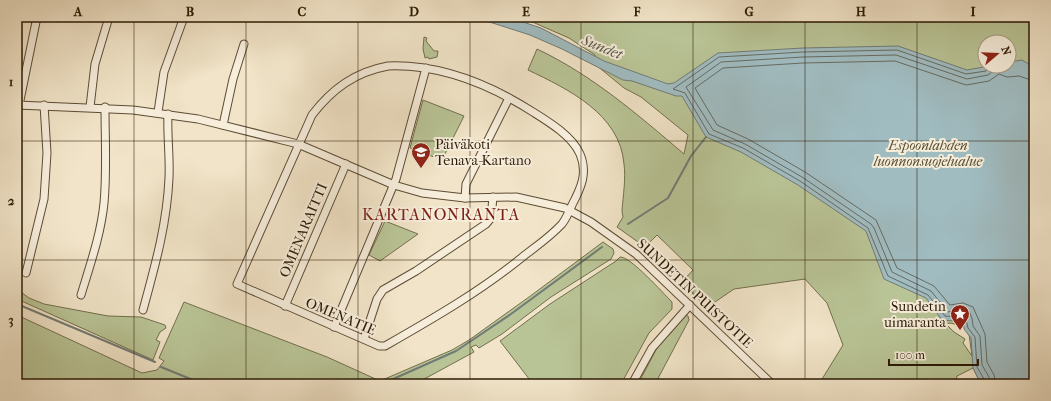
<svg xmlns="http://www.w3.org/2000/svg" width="1051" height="401" font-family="'IM FELL French Canon',serif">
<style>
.green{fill:#b9c496;stroke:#726f4d;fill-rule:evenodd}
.water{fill:#a0bcc1;stroke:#727b75}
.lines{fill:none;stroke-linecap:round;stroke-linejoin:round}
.shore{stroke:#666b62;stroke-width:1}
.stream{stroke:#727b75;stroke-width:2}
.minor-casing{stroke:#5d4c35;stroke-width:9}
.minor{stroke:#f6eddb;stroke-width:7}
.grid{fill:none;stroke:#2c1a04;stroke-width:1;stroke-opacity:0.55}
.labels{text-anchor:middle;stroke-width:4;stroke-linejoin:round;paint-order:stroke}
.poi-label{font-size:14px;fill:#2c1a04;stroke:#f6eddb;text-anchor:start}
.park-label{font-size:14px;font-style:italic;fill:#564d30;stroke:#f6eddb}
.street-label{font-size:14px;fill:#2c1a04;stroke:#f6eddb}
.water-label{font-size:15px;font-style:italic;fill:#555346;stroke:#f6eddb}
.quarter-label{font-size:16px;letter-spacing:1px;fill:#7a1f14;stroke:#f6eddb}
.neatline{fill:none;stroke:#2c1a04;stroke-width:1.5}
.grid-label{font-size:13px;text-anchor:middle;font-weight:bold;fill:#2c1a04}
</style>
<rect width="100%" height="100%" fill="#f1e4c8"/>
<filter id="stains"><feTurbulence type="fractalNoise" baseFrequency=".005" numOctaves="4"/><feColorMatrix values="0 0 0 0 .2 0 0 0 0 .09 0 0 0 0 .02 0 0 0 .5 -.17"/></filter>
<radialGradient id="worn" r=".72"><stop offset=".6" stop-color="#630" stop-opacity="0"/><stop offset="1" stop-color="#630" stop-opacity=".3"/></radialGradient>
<g class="green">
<path d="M521,17H1034V384H981L973,368L957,376L955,384H819L843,345L827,303L805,279L734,289L712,304L710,299L702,303L682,282L693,270L657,235L645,247L617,227L623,217L622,211C623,196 626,179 624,164C620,114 568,89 528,70L537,49C592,75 637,114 684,154L688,135L641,97L624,88L596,65L595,55L569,38ZM985,42H1009V66H985ZM950,323L968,327L972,356L963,343L965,339L954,332L946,324Z"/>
<polygon points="424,37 427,38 426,41 434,51 438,51 437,57 429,59 428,57 425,58 423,49"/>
<polygon points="423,100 464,116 442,160 410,148"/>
<polygon points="385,221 418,234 380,261 369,255"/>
<polygon points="603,242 613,249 614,253 611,259 551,297 502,334 479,348 476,345 471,347 474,352 415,384 17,384 17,315 142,373 157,370 164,361 159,358 184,302 327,357 380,381 452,350 469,340 529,297"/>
<path d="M620,257C630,256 663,293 672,302V309L649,333L621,384H533L500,341L550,304L616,261Z"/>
<polygon points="17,289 29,298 44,304 108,316 141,317 165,325 166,328 160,332 156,340 160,342 153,360 17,299"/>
<polygon points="685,315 688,316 689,320 655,384 638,384 658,346"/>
</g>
<polygon class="water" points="474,17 508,17 541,28 604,61 668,84 674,83 718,53 803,48 898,46 967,70 989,66 1009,66 1009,62 1022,60 1034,67 1034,384 981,384 973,368 971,338 964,329 963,318 954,321 942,320 926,298 884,279 866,231 798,185 741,152 706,137 682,96 676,96 632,81 623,80 562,49 530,35"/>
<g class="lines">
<g class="shore">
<path d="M985,384L984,379L977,367L975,337L968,328L965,315C959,312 952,318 945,316L928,295L888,276L868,228L800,181L743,148L709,134L685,93L673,89L719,57L803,52L897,50L966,74L986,71L989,66"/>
<polyline points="990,384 989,377 982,365 980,336 973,326 972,318 969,311 962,309 948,312 931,291 892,272 874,228 871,224 802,177 745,144 713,130 686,87 721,62 803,57 896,55 967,79 988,75 993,71 994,66"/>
<polyline points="996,384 994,375 987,362 985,334 973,307 963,303 950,305 934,286 897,268 876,220 805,172 748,139 717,125 695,88 723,68 803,63 895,61 966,85 989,81 999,74 1007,77 1019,76 1034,81"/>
</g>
<g class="stream">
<polyline points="628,224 668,198 691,156 706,137"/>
<polyline points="17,304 155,362"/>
<polyline points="161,367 203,384"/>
<polyline points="382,384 456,351 511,314 602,247"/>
</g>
<g class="minor-casing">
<g id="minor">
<path d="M388,66C441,64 489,84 533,112C549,122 572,136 580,154C588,173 581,188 572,205C569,212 566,219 562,224C551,236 538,245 525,255C481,291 434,318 385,346H379L237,284L312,115C332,89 355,72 388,66Z"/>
<polyline points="17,105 133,110 198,119 298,144 394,185 422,193 465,198 516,197 565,208 591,222 636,254 772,384"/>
<polyline points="19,105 37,17"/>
<polyline points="90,107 95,64 109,17"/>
<polyline points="158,112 164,72 184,17"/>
<polyline points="223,125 233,79 244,44"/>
<polyline points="465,198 466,184 509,98"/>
<polyline points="26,273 44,199 47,153 44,105"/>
<path d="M81,295C90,265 101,234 104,203C107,171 105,139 105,107"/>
<polyline points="285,306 346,164"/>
<path d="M143,310C155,266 167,224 169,178C170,157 167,135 168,114"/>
<polyline points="334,327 396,179 426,68"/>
<polyline points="364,339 377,299 383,290 416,271 486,224 491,218 493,197"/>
<polyline points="632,384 652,348 690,305"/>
</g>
</g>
<use href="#minor" class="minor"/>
</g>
<path class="grid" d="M134,17V384M246,17V384M358,17V384M470,17V384M581,17V384M693,17V384M805,17V384M917,17V384M17,141H1034M17,260H1034"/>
<defs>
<g id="school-pin" transform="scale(1)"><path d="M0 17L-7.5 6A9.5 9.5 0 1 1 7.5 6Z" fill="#8f2418" stroke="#f6eddb"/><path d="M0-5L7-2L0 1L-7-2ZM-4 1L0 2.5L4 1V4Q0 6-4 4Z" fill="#fff"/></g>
<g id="sight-pin" transform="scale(1)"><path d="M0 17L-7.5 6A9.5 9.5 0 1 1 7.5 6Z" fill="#8f2418" stroke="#f6eddb"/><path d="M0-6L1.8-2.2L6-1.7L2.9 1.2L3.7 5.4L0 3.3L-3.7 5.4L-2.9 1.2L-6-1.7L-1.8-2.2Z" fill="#fff"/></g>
</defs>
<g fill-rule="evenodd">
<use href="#school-pin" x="421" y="152"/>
<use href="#sight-pin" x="960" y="314"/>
</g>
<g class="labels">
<g class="poi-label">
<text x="435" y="149">Päiväkoti<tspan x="435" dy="16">Tenava-Kartano</tspan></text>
<text x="946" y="311" text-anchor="end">Sundetin<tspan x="946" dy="16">uimaranta</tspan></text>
</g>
<g class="park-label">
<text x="928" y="150">Espoonlahden<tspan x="928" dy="16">luonnonsuojelualue</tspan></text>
</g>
<g class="street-label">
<text transform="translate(303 230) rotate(-67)" y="5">OMENARAITTI</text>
<text transform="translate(695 293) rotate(43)" y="5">SUNDETIN PUISTOTIE</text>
<text transform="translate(341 316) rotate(23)" y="5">OMENATIE</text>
</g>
<g class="water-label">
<text transform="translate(602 47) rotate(22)" y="5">Sundet</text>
</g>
<g class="quarter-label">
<text x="441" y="220">KARTANONRANTA</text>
</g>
</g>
<rect width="1051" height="401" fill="none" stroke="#f1e4c8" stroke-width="44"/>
<g transform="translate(997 54) rotate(71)"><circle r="19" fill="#f6eddb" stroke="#a59985"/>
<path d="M0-3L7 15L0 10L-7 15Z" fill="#8f2418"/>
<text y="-6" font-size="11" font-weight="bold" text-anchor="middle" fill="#2c1a04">N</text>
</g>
<path d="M889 359v6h89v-6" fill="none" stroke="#2c1a04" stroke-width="2"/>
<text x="895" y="359" font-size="12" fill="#2c1a04" stroke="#f6eddb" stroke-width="3" paint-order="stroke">100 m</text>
<rect x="22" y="22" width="1007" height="357" class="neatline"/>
<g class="grid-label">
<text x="78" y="16">A</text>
<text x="190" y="16">B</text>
<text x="302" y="16">C</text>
<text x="414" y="16">D</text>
<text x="526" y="16">E</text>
<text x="637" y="16">F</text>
<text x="749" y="16">G</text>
<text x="861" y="16">H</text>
<text x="973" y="16">I</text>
<text x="11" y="86">1</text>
<text x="11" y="205">2</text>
<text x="11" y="324">3</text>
</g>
<rect width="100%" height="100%" filter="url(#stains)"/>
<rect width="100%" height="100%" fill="url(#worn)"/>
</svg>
